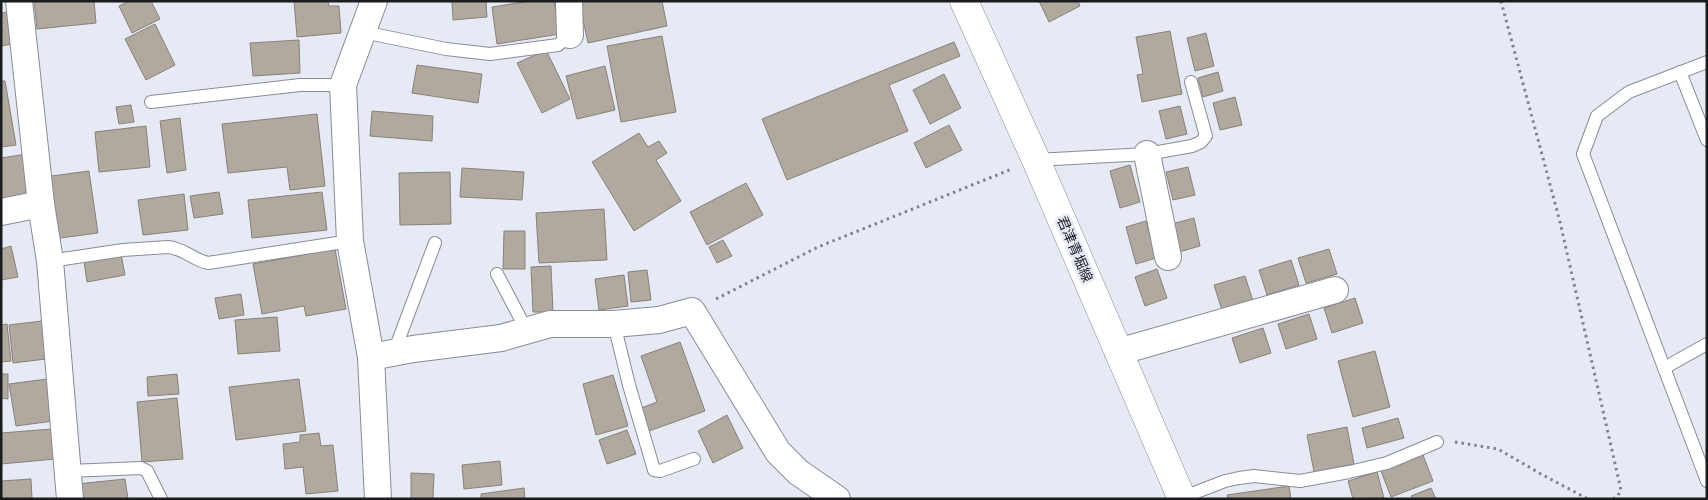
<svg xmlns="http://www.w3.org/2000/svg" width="1708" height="500" font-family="'Alegreya Sans','Noto Sans JP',sans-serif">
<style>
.building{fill:#b1a9a0;stroke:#888178}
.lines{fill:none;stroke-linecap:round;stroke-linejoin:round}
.lane-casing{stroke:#878c95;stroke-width:14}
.street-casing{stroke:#878c95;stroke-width:28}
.secondary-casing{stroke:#878c95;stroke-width:29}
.path{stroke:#80838a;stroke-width:3;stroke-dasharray:2.5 4;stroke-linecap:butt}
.lane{stroke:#fff;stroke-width:12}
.street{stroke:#fff;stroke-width:26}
.secondary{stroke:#fff;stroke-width:28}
.labels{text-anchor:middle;stroke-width:5;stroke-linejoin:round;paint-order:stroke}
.street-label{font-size:14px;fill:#1a1c20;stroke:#e6eaf5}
</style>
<rect width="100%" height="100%" fill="#e6eaf5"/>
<g class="building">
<polygon points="34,1 94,1 96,23 37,29"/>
<polygon points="129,1 151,1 160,19 132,33 119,6"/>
<polygon points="294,1 328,1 329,6 339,6 341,33 297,37"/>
<polygon points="452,1 486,1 487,17 453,20"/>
<polygon points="530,1 554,1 560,34 497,44 492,7"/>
<polygon points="579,1 662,1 667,26 588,43"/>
<polygon points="1039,1 1078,1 1080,6 1049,22"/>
<polygon points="7,12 13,44 1,46 1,13"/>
<polygon points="155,24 175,65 146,80 125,39"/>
<polygon points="1170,31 1182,94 1142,102 1137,75 1143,74 1136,37"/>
<polygon points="1206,33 1214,66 1195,71 1187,38"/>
<polygon points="662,36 676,112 621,122 607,46"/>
<polygon points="299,40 300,73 253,76 250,43"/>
<polygon points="954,42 960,56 889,85 908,131 787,180 762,119"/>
<polygon points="546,50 570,99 542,113 517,63"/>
<polygon points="417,65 482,74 478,103 412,93"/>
<polygon points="605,66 615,110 577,119 566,76"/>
<polygon points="1218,72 1223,91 1203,97 1198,78"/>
<polygon points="944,74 961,108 930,124 913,90"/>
<polygon points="1,81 5,81 16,145 1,147"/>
<polygon points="1235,97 1242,125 1220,130 1213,103"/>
<polygon points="131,105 134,122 119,124 116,107"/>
<polygon points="1180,106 1187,134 1166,139 1159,111"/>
<polygon points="372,111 433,116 432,141 370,136"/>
<polygon points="317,114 325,186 290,190 287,167 228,173 222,124"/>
<polygon points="180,118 186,170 167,173 160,121"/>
<polygon points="949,125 962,150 926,168 914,143"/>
<polygon points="146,126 150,167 99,172 95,132"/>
<polygon points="639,133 648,147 659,141 667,153 656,160 681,201 634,231 592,162"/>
<polygon points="27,154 34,194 1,199 1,158"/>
<polygon points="1130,165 1140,202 1120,208 1110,171"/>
<polygon points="1188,167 1195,195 1173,200 1166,172"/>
<polygon points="462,168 524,172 522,200 460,197"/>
<polygon points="89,171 98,233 53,239 44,177"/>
<polygon points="450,172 451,224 400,225 399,173"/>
<polygon points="746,183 763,215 707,245 690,212"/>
<polygon points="219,192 223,214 194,218 190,196"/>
<polygon points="322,192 327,230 252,238 248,200"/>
<polygon points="184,194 188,230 143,235 138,200"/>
<polygon points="604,209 607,260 539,263 536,213"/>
<polygon points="1194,218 1200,246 1179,252 1172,224"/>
<polygon points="1146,221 1156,258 1136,264 1126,227"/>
<polygon points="504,231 525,231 525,269 503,269"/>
<polygon points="723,240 732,256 717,263 709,247"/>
<polygon points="11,246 18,277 1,280 1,249"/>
<polygon points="335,249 346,309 306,316 304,306 262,314 253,264"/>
<polygon points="1329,249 1337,274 1306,283 1298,258"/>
<polygon points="121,254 125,275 87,282 84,261"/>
<polygon points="1291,260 1299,285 1267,295 1259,270"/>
<polygon points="551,266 553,312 533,312 531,267"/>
<polygon points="1157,269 1167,298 1145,306 1135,277"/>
<polygon points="647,270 651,300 631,302 628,272"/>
<polygon points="624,275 628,306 599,310 595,279"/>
<polygon points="1245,276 1253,301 1222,310 1214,285"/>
<polygon points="241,294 244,315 219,319 215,298"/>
<polygon points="1355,298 1363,323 1332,333 1324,308"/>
<polygon points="1309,314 1317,339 1286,349 1278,324"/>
<polygon points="277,317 280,351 238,354 235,320"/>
<polygon points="42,321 46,359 13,363 9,325"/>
<polygon points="7,324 11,361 1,362 1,325"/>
<polygon points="1263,328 1271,353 1240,363 1232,338"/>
<polygon points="680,342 705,411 649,431 641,408 657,402 641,356"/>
<polygon points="1375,351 1390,407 1353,417 1338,361"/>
<polygon points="1,374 8,374 8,399 1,398"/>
<polygon points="177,374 179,394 148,396 147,377"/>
<polygon points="613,375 628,426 596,435 583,384"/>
<polygon points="47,379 53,421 16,426 9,384"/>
<polygon points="299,379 306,431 236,440 229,387"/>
<polygon points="177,398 183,459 142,462 137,402"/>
<polygon points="727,415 743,448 713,463 698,431"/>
<polygon points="1398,418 1404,438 1367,448 1362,428"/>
<polygon points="1347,427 1354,464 1314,472 1307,435"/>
<polygon points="52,429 55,459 1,464 1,433"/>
<polygon points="627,430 636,454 607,464 599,440"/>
<polygon points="319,433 321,446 333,445 338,491 306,494 303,467 285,469 283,444 300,442 300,435"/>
<polygon points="1423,455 1433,481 1391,497 1381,471"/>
<polygon points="500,461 502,485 464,489 462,465"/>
<polygon points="1377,472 1384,498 1353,499 1348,481"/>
<polygon points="411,473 434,474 433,499 411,499"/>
<polygon points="31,479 32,499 2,499 1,481"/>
<polygon points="125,479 128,499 79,499 77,484"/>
<polygon points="1289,486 1291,499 1228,499 1227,495"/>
<polygon points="524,488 525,499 481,499 481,494"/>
<polygon points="1431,488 1436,499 1412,499 1411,496"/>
</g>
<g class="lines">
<g class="lane-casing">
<g id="lane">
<polyline points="363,32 446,49 490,54 558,45 570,35"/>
<polyline points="1707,62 1629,92 1597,116 1583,154 1707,481"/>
<polyline points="1680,72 1707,140"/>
<polyline points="151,102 300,85 343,85"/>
<polyline points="1036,160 1147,154 1192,146 1201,142 1206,136 1191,82"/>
<path d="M50,261L123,250L168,247C183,248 194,260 208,263L350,241"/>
<polyline points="497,274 527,331"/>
<polyline points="614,324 629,385 654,470 660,471 694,459"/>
<polyline points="394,352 435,243"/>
<polyline points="1664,368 1707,344"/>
<polyline points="69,471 141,468 147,471 161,499"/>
<polyline points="1181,498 1225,481 1239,478 1254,476 1300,481 1349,472 1387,463 1437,442"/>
</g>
</g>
<g class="street-casing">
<g id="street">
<polyline points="19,1 41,204 50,261 70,499"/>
<polyline points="374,1 343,85 350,241 371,357 378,499"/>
<polyline points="569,1 570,35"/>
<polyline points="1147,154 1168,257"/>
<polyline points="1,212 41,204"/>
<polyline points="1118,352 1335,290"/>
<polyline points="371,357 413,349 501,338 550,324 614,324 659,320 692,311 778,452 798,472 837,499"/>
</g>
</g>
<g class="secondary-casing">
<polyline id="secondary" points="964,1 1036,160 1182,499"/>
</g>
<g class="path">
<polyline points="1501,1 1560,222 1621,490 1617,497 1613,499"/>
<polyline points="716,299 818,247 1012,169"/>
<polyline points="1455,442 1498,449 1541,474 1588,499"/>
</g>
<use href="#lane" class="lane"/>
<use href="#street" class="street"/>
<use href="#secondary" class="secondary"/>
</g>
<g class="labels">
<g class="street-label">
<text transform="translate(1075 249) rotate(67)" y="5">君津青堀線</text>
</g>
</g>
<rect width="1708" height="500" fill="none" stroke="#1a1c20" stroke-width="5"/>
</svg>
